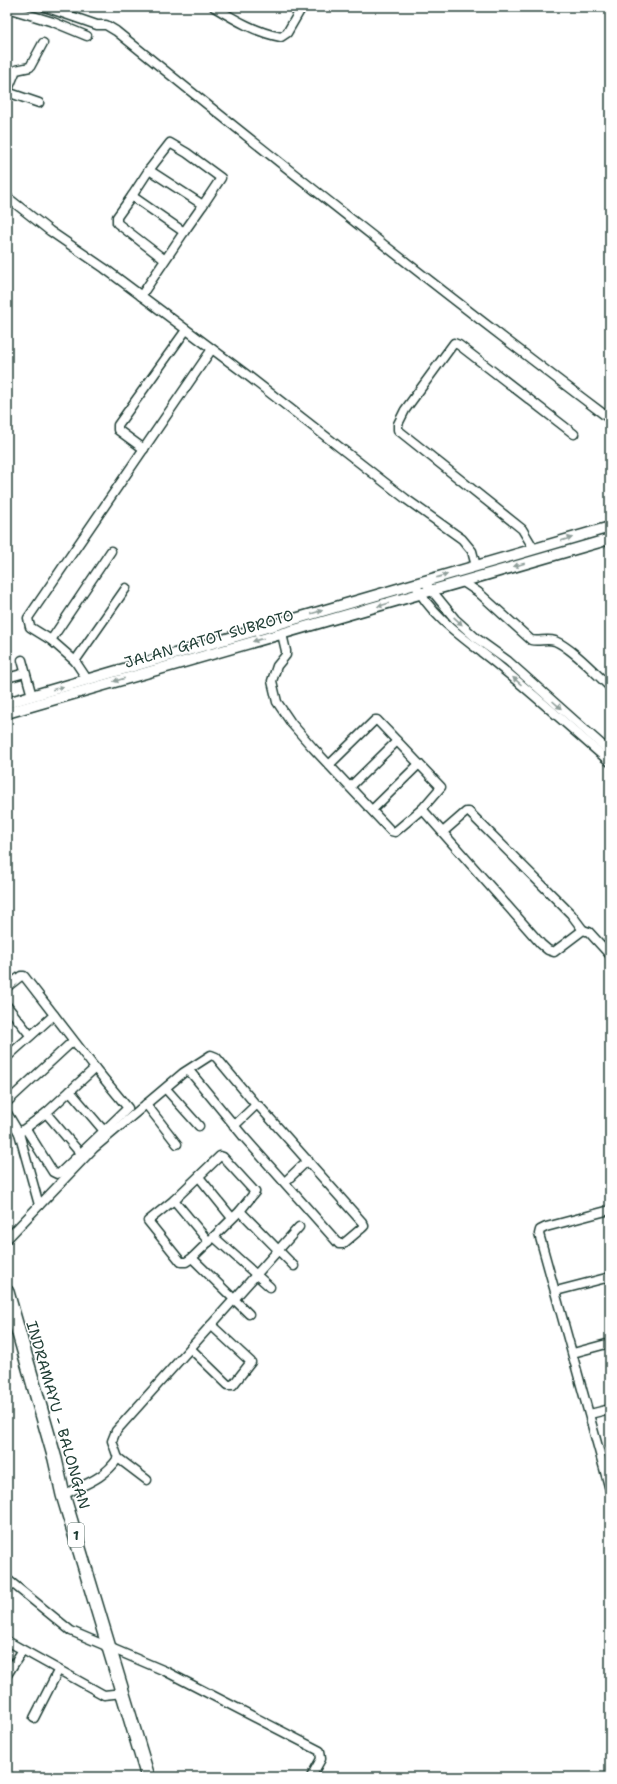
<svg xmlns="http://www.w3.org/2000/svg" width="617" height="1784" font-family="'Shantell Sans',sans-serif">
<style>
.lines{fill:none;stroke-linecap:round;stroke-linejoin:round}
.minor-casing{stroke:#1f3d34;stroke-width:11}
.tertiary-casing{stroke:#1f3d34;stroke-width:13}
.trunk-casing{stroke:#1f3d34;stroke-width:16}
.minor{stroke:#fff;stroke-width:8}
.tertiary{stroke:#fff;stroke-width:10}
.trunk{stroke:#fff;stroke-width:13}
.oneway{fill:#8f9e9a}
.labels{text-anchor:middle;stroke-width:3;stroke-linejoin:round;paint-order:stroke}
.shield{fill:#fff;stroke:#627771;stroke-width:1}
.shield-label{font-size:14px;font-weight:bold;fill:#1f3d34}
.street-label{font-size:15px;fill:#1f3d34;stroke:#fff}
</style>
<rect width="100%" height="100%" fill="#fff"/>
<filter id="ink" filterUnits="userSpaceOnUse"><feTurbulence type="fractalNoise" baseFrequency=".025" numOctaves="2"/><feDisplacementMap in="SourceGraphic" scale="8" xChannelSelector="R" yChannelSelector="G"/><feConvolveMatrix kernelMatrix="1 2 1 2 8 2 1 2 1" color-interpolation-filters="sRGB"/></filter>
<g filter="url(#ink)">
<g class="lines">
<g class="minor-casing">
<g id="minor">
<path d="M45,7L97,25H106L116,31C279,163 443,293 610,419"/>
<path d="M214,7C234,19 257,33 281,37L287,33L302,7"/>
<polyline points="7,8 53,22 87,36"/>
<polyline points="7,92 16,70 30,67 43,43"/>
<polyline points="7,92 39,103"/>
<polyline points="149,170 170,143 187,153 221,178 203,205"/>
<polyline points="132,196 149,170 203,205 184,232"/>
<polyline points="7,197 50,231 104,268 247,375 406,499 462,539 472,551 476,566"/>
<polyline points="141,296 184,232 132,196 117,217 117,223 165,260"/>
<polyline points="144,449 118,430 118,425 186,330"/>
<polyline points="534,549 522,529 398,430 398,424 405,410 454,343 459,345 574,434"/>
<polyline points="424,581 455,619 476,638 508,661 610,752"/>
<path d="M463,582L478,592L531,640C539,642 547,638 555,641C572,648 596,674 610,687"/>
<path d="M415,584C432,619 470,642 499,666C537,697 573,730 610,762"/>
<polyline points="282,634 286,651 286,655 277,666 272,681 277,702 292,724 313,748 391,831 395,832 422,809 541,944 548,950 554,952 583,930 589,932 610,955"/>
<polyline points="51,640 111,551"/>
<polyline points="22,660 32,696"/>
<polyline points="75,661 126,588"/>
<polyline points="7,678 25,673"/>
<polyline points="87,679 75,661 51,640 30,627 28,618 212,349"/>
<polyline points="329,765 375,720 377,720 441,787 422,809"/>
<polyline points="350,787 397,741"/>
<polyline points="372,810 419,764"/>
<polyline points="443,832 466,812 469,812 571,914 583,930"/>
<polyline points="7,987 21,976 24,976 95,1068 46,1113 19,1133 7,1113"/>
<polyline points="7,1006 30,1035"/>
<polyline points="7,1057 54,1015"/>
<polyline points="166,1089 199,1126"/>
<polyline points="70,1091 104,1131"/>
<polyline points="7,1102 73,1041"/>
<polyline points="146,1104 177,1144"/>
<polyline points="46,1113 80,1153"/>
<polyline points="234,1126 256,1105"/>
<polyline points="26,1129 53,1172 57,1174 60,1173 128,1108 95,1068"/>
<polyline points="19,1133 39,1205"/>
<polygon points="220,1156 223,1157 255,1192 240,1211 192,1258 186,1262 181,1262 148,1221 174,1200"/>
<polyline points="199,1177 232,1218"/>
<polyline points="285,1182 308,1160"/>
<polyline points="174,1200 209,1242"/>
<polyline points="610,1210 546,1227 540,1230 539,1234 610,1490"/>
<polyline points="240,1211 294,1266"/>
<polyline points="214,1237 270,1287"/>
<polyline points="7,1239 94,1148 183,1073 211,1055 216,1057 256,1105 259,1106 362,1222 364,1226 362,1228 343,1244 339,1244 243,1136 192,1074 188,1071"/>
<polyline points="192,1258 249,1314"/>
<polyline points="556,1291 610,1277"/>
<polyline points="191,1349 228,1385 233,1385 251,1362 211,1325"/>
<polyline points="573,1353 610,1343"/>
<polyline points="590,1414 610,1409"/>
<polyline points="147,1480 118,1458 112,1441 116,1431 299,1227"/>
<path d="M63,1495C85,1484 104,1479 118,1458"/>
<polyline points="7,1579 71,1631 165,1671 320,1751 321,1759 311,1777"/>
<polyline points="7,1641 104,1695 123,1693"/>
<polyline points="7,1675 22,1651"/>
<polyline points="34,1718 58,1671"/>
</g>
</g>
<g class="tertiary-casing">
<g id="tertiary">
<polyline points="7,703 610,527"/>
<polyline points="7,713 610,539"/>
</g>
</g>
<g class="trunk-casing">
<polyline id="trunk" points="7,1292 55,1459 63,1495 148,1777"/>
</g>
<use href="#minor" class="minor"/>
<use href="#tertiary" class="tertiary"/>
<use href="#trunk" class="trunk"/>
</g>
<defs><path id="oneway-solid" d="M-6-.8H1V-3.2L6.5 0L1 3.2V.8H-6Z"/></defs>
<g class="oneway">
<use href="#oneway-solid" transform="translate(567 539) rotate(-16)"/>
<use href="#oneway-solid" transform="translate(519 565) rotate(164)"/>
<use href="#oneway-solid" transform="translate(442 576) rotate(-16)"/>
<use href="#oneway-solid" transform="translate(383 605) rotate(164)"/>
<use href="#oneway-solid" transform="translate(317 612) rotate(-16)"/>
<use href="#oneway-solid" transform="translate(458 621) rotate(43)"/>
<use href="#oneway-solid" transform="translate(258 640) rotate(164)"/>
<use href="#oneway-solid" transform="translate(119 680) rotate(164)"/>
<use href="#oneway-solid" transform="translate(517 681) rotate(-139)"/>
<use href="#oneway-solid" transform="translate(58 688) rotate(-16)"/>
<use href="#oneway-solid" transform="translate(557 705) rotate(42)"/>
</g>
</g>
<g class="labels">
<rect class="shield" x="68" y="1523" width="16" height="24" rx="3"/>
<g class="shield-label">
<text x="76" y="1540">1</text>
</g>
<g class="street-label">
<text transform="translate(209 639) rotate(-16)" y="5">JALAN GATOT SUBROTO</text>
<text transform="translate(58 1415) rotate(74)" y="5">INDRAMAYU - BALONGAN</text>
</g>
</g>
<rect width="617" height="1784" fill="none" stroke="#fff" stroke-width="24"/>
<rect x="12" y="12" width="593" height="1760" fill="none" stroke="#1f3d34" stroke-width="1.5" filter="url(#ink)"/>
</svg>
